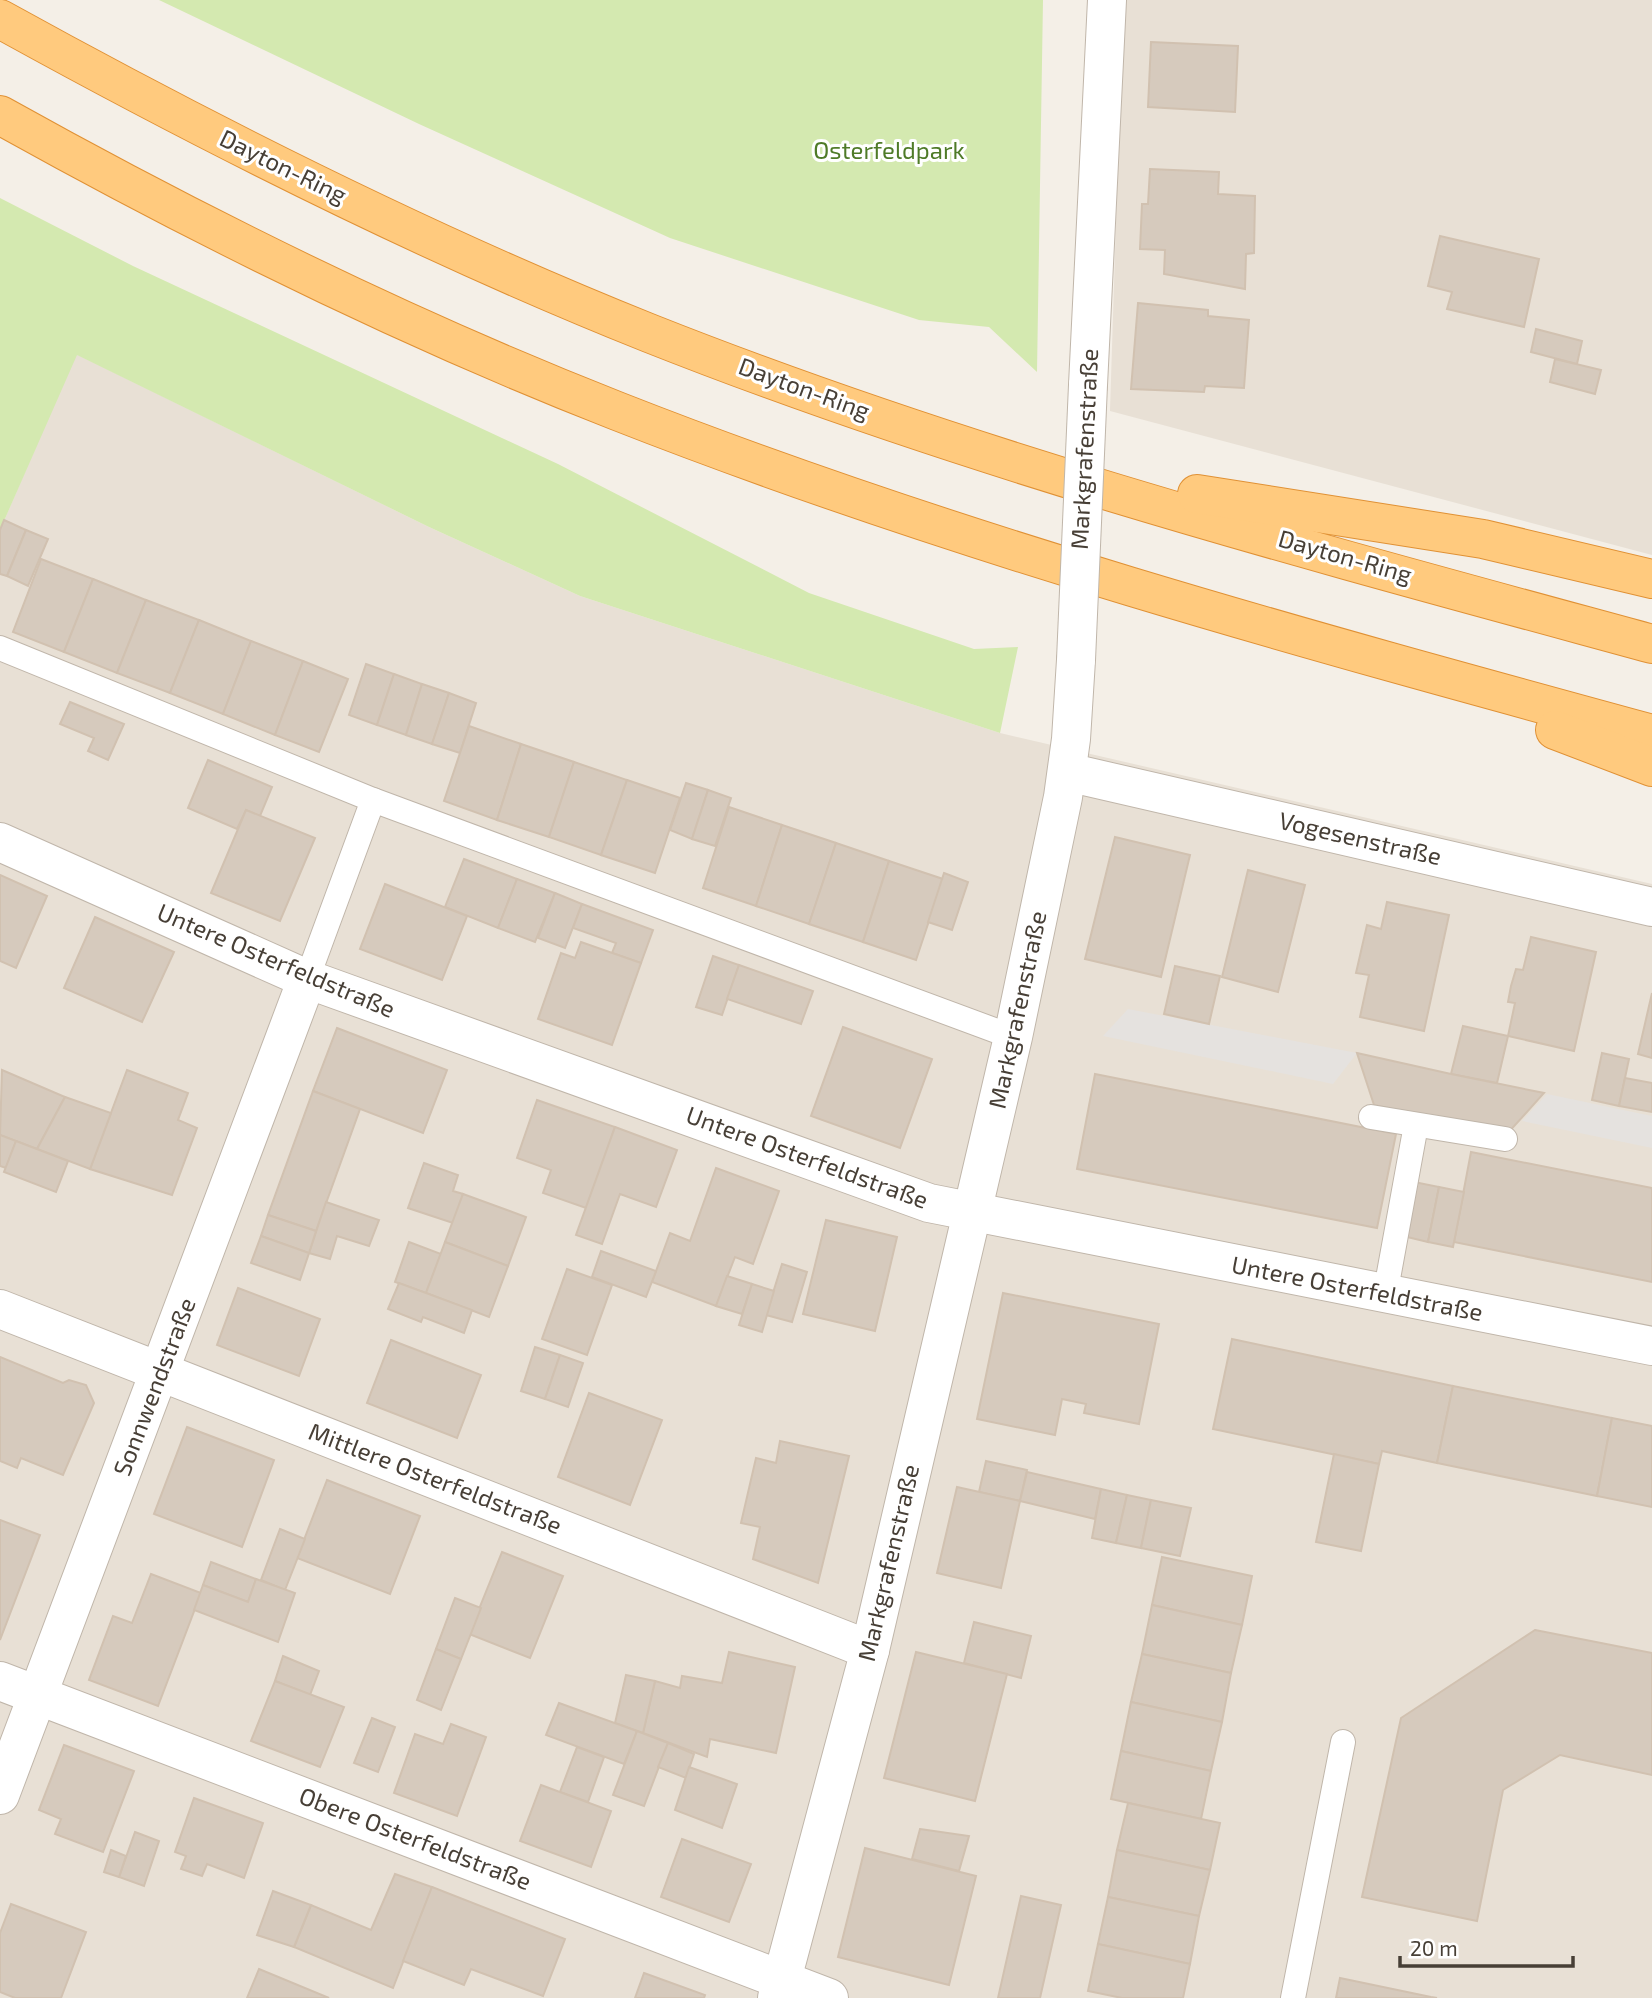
<svg xmlns="http://www.w3.org/2000/svg" width="1652" height="1998" font-family="'Exo 2',sans-serif">
<style>
.residential{fill:#e8e0d5}
.green{fill:#d4e9b0}
.parking{fill:#e5e2df}
.building{fill:#d6cabd;stroke:#d1c1b0;stroke-width:2}
.lines{fill:none;stroke-linecap:round;stroke-linejoin:round}
.service-casing{stroke:#c0b6aa;stroke-width:26}
.minor-casing{stroke:#c0b6aa;stroke-width:40}
.trunk-casing{stroke:#e09135;stroke-width:40}
.service{stroke:#fff;stroke-width:24}
.minor{stroke:#fff;stroke-width:38}
.trunk{stroke:#ffca7e;stroke-width:38}
.minor-bridge-casing{stroke:#c0b6aa;stroke-width:40;stroke-linecap:butt}
.minor-bridge{stroke:#fff;stroke-width:38}
.labels{text-anchor:middle;stroke-width:6;stroke-linejoin:round;paint-order:stroke}
.park-label{font-size:24px;fill:#4f7b28;stroke:#fff}
.street-label{font-size:24px;fill:#473f36;stroke:#fff}
</style>
<rect width="100%" height="100%" fill="#f4efe7"/>
<g class="residential">
<polygon points="1123,0 1652,0 1652,555 1110,411"/>
<polygon points="76,354 429,527 580,596 1000,733 1652,884 1652,1998 0,1998 0,530"/>
</g>
<g class="green">
<polygon points="159,0 1043,0 1037,372 989,327 919,320 670,238 419,124"/>
<polygon points="0,198 133,266 558,464 809,593 974,649 1018,647 1000,733 580,596 429,527 77,355 0,530"/>
</g>
<g class="parking">
<polygon points="1128,1009 1357,1053 1333,1084 1103,1036"/>
<polygon points="1547,1094 1652,1116 1652,1148 1522,1121"/>
</g>
<g class="building">
<polygon points="1151,42 1238,46 1235,112 1148,107"/>
<polygon points="1150,169 1219,172 1218,194 1255,196 1254,253 1246,254 1245,289 1164,274 1165,250 1140,249 1142,204 1148,204"/>
<polygon points="1440,236 1539,259 1524,327 1447,309 1452,292 1428,286"/>
<polygon points="1138,303 1208,310 1208,316 1249,320 1244,388 1205,386 1204,392 1131,389"/>
<polygon points="1536,329 1582,341 1577,364 1531,352"/>
<polygon points="1555,359 1601,370 1595,394 1550,382"/>
<polygon points="4,520 26,530 7,576 0,574 0,530"/>
<polygon points="26,530 48,539 28,586 7,576"/>
<polygon points="41,559 93,579 64,652 13,632"/>
<polygon points="93,579 146,600 117,673 64,652"/>
<polygon points="146,600 199,620 170,693 117,673"/>
<polygon points="199,620 251,641 223,714 170,693"/>
<polygon points="251,641 303,661 275,735 223,714"/>
<polygon points="303,661 348,679 319,752 275,735"/>
<polygon points="366,664 394,674 377,725 349,715"/>
<polygon points="394,674 422,684 406,735 377,725"/>
<polygon points="422,684 449,693 432,744 406,735"/>
<polygon points="449,693 476,703 460,753 432,744"/>
<polygon points="70,702 124,724 108,760 88,751 94,738 60,724"/>
<polygon points="469,726 521,744 497,820 444,801"/>
<polygon points="521,744 574,762 549,837 497,820"/>
<polygon points="208,760 272,787 260,816 246,810 237,829 188,808"/>
<polygon points="574,762 627,780 601,855 549,837"/>
<polygon points="627,780 680,798 655,873 601,855"/>
<polygon points="686,783 708,790 692,839 670,830"/>
<polygon points="708,790 731,798 715,846 692,839"/>
<polygon points="729,807 782,825 756,906 703,888"/>
<polygon points="246,810 315,838 280,921 211,893"/>
<polygon points="782,825 836,843 809,924 756,906"/>
<polygon points="1115,837 1190,855 1161,977 1085,959"/>
<polygon points="836,843 889,861 863,942 809,924"/>
<polygon points="464,859 517,879 498,928 445,907"/>
<polygon points="889,861 943,879 916,960 863,942"/>
<polygon points="1248,870 1305,885 1278,992 1222,977"/>
<polygon points="944,873 968,882 952,930 928,922"/>
<polygon points="0,875 47,896 16,968 0,961"/>
<polygon points="517,879 555,893 535,942 498,928"/>
<polygon points="385,884 467,916 442,980 360,949"/>
<polygon points="555,893 582,904 565,948 538,938"/>
<polygon points="1387,902 1449,915 1424,1031 1360,1017 1369,975 1356,973 1367,925 1381,929"/>
<polygon points="582,904 653,930 641,963 612,953 616,943 573,928"/>
<polygon points="95,917 174,952 142,1022 64,988"/>
<polygon points="1531,937 1596,952 1574,1051 1508,1036 1515,1003 1508,1002 1511,986 1516,969 1523,970"/>
<polygon points="581,942 641,963 612,1045 538,1019 561,953 575,958"/>
<polygon points="713,956 739,965 722,1015 696,1007"/>
<polygon points="739,965 813,991 801,1024 727,999"/>
<polygon points="1175,966 1220,976 1209,1024 1164,1014"/>
<polygon points="1652,993 1652,1058 1638,1054"/>
<polygon points="1463,1026 1508,1036 1497,1083 1451,1074"/>
<polygon points="843,1027 932,1059 900,1148 811,1116"/>
<polygon points="337,1028 447,1070 423,1133 313,1091"/>
<polygon points="1357,1053 1451,1074 1544,1093 1507,1134 1374,1105"/>
<polygon points="1602,1053 1629,1059 1619,1106 1592,1100"/>
<polygon points="2,1070 65,1097 37,1149 0,1135"/>
<polygon points="127,1070 188,1093 178,1120 197,1128 172,1195 90,1169"/>
<polygon points="1095,1074 1396,1134 1377,1228 1077,1169"/>
<polygon points="1625,1078 1652,1083 1652,1112 1619,1106"/>
<polygon points="313,1091 360,1109 316,1231 268,1215"/>
<polygon points="65,1097 111,1113 90,1169 37,1149"/>
<polygon points="537,1100 615,1127 586,1208 543,1193 551,1170 517,1158"/>
<polygon points="615,1127 677,1150 656,1207 620,1194 602,1244 576,1235"/>
<polygon points="0,1135 16,1141 6,1168 0,1166"/>
<polygon points="16,1141 68,1161 56,1192 4,1172"/>
<polygon points="1471,1152 1652,1188 1652,1282 1454,1242"/>
<polygon points="424,1163 458,1175 453,1191 463,1194 453,1223 408,1208"/>
<polygon points="716,1168 779,1191 753,1264 735,1257 716,1306 652,1282 670,1233 690,1241"/>
<polygon points="1414,1182 1439,1187 1428,1242 1403,1236"/>
<polygon points="1439,1187 1464,1192 1453,1247 1428,1242"/>
<polygon points="463,1194 526,1217 508,1266 445,1242"/>
<polygon points="326,1202 379,1220 369,1246 337,1236 330,1259 309,1253"/>
<polygon points="268,1215 316,1231 309,1253 261,1236"/>
<polygon points="826,1220 897,1237 875,1331 803,1314"/>
<polygon points="261,1236 309,1253 300,1280 251,1263"/>
<polygon points="409,1242 441,1254 426,1293 395,1282"/>
<polygon points="445,1242 508,1266 489,1317 426,1293"/>
<polygon points="601,1251 656,1271 646,1297 592,1277"/>
<polygon points="782,1264 807,1272 792,1322 766,1315"/>
<polygon points="567,1269 612,1285 587,1355 542,1339"/>
<polygon points="727,1276 752,1284 742,1314 716,1306"/>
<polygon points="399,1283 472,1310 464,1333 423,1317 421,1322 388,1309"/>
<polygon points="752,1284 774,1291 762,1332 739,1325"/>
<polygon points="238,1288 320,1319 299,1376 217,1345"/>
<polygon points="1003,1293 1159,1324 1139,1424 1084,1413 1086,1404 1062,1399 1055,1435 977,1419"/>
<polygon points="1232,1339 1453,1386 1437,1463 1382,1451 1379,1464 1213,1429"/>
<polygon points="391,1340 481,1375 457,1438 367,1403"/>
<polygon points="535,1347 560,1355 545,1399 521,1391"/>
<polygon points="560,1355 583,1363 568,1407 545,1399"/>
<polygon points="0,1357 63,1383 69,1380 86,1385 94,1403 63,1475 21,1458 17,1468 0,1461"/>
<polygon points="1453,1386 1612,1418 1597,1496 1437,1463"/>
<polygon points="589,1393 662,1420 630,1505 558,1477"/>
<polygon points="1612,1418 1652,1426 1652,1507 1597,1496"/>
<polygon points="187,1427 274,1460 242,1547 154,1514"/>
<polygon points="780,1441 849,1456 818,1583 753,1559 760,1527 741,1523 756,1458 776,1463"/>
<polygon points="1334,1454 1379,1464 1361,1551 1316,1542"/>
<polygon points="986,1461 1027,1470 1020,1501 979,1492"/>
<polygon points="1027,1472 1101,1489 1095,1519 1020,1501"/>
<polygon points="327,1480 420,1516 390,1594 297,1558"/>
<polygon points="957,1487 1020,1501 1001,1588 937,1573"/>
<polygon points="1101,1489 1127,1495 1116,1543 1092,1538"/>
<polygon points="1127,1495 1151,1500 1141,1548 1116,1543"/>
<polygon points="1151,1500 1191,1508 1180,1556 1141,1548"/>
<polygon points="0,1520 40,1535 0,1640"/>
<polygon points="280,1529 305,1539 285,1590 261,1580"/>
<polygon points="502,1552 563,1576 530,1658 469,1634"/>
<polygon points="1162,1557 1252,1576 1242,1625 1152,1605"/>
<polygon points="211,1562 256,1579 248,1602 203,1585"/>
<polygon points="151,1574 201,1593 158,1706 89,1680 113,1616 132,1623"/>
<polygon points="256,1579 295,1593 278,1642 194,1610 203,1585 248,1602"/>
<polygon points="455,1598 481,1608 461,1659 436,1649"/>
<polygon points="1152,1605 1242,1625 1231,1673 1142,1654"/>
<polygon points="974,1622 1031,1636 1021,1678 964,1663"/>
<polygon points="1535,1630 1652,1653 1652,1775 1560,1755 1503,1790 1477,1921 1362,1897 1401,1718"/>
<polygon points="436,1649 461,1659 441,1710 417,1700"/>
<polygon points="729,1652 795,1667 776,1753 710,1739 707,1757 643,1733 655,1681 680,1688 682,1676 722,1683"/>
<polygon points="916,1652 1007,1674 975,1801 884,1778"/>
<polygon points="1142,1654 1231,1673 1222,1722 1131,1702"/>
<polygon points="283,1656 319,1671 310,1695 275,1681"/>
<polygon points="626,1675 655,1681 643,1733 615,1723"/>
<polygon points="275,1681 344,1707 320,1767 251,1741"/>
<polygon points="1131,1702 1222,1722 1211,1771 1121,1751"/>
<polygon points="559,1703 637,1731 624,1764 546,1735"/>
<polygon points="372,1718 395,1727 378,1772 354,1763"/>
<polygon points="451,1724 486,1737 457,1816 394,1793 415,1734 443,1744"/>
<polygon points="637,1731 668,1743 644,1806 613,1795"/>
<polygon points="668,1743 694,1754 686,1778 658,1767"/>
<polygon points="64,1745 134,1771 103,1852 55,1834 61,1819 39,1810"/>
<polygon points="577,1747 604,1757 588,1802 560,1792"/>
<polygon points="1121,1751 1211,1771 1201,1819 1111,1799"/>
<polygon points="689,1767 737,1784 722,1828 675,1810"/>
<polygon points="541,1785 611,1811 591,1867 520,1841"/>
<polygon points="194,1798 263,1823 244,1878 207,1864 202,1876 181,1869 186,1856 175,1852"/>
<polygon points="1128,1803 1220,1823 1210,1870 1117,1850"/>
<polygon points="920,1829 969,1836 959,1871 912,1859"/>
<polygon points="135,1832 159,1841 144,1886 119,1877"/>
<polygon points="682,1839 751,1864 729,1922 661,1897"/>
<polygon points="865,1848 976,1876 949,1985 838,1957"/>
<polygon points="111,1850 126,1856 119,1877 104,1872"/>
<polygon points="1117,1850 1210,1870 1199,1916 1108,1897"/>
<polygon points="395,1874 432,1887 393,1988 294,1947 311,1905 371,1930"/>
<polygon points="432,1887 565,1939 543,1996 471,1969 464,1985 403,1961"/>
<polygon points="273,1891 311,1905 294,1947 257,1935"/>
<polygon points="1021,1896 1061,1905 1040,1998 998,1998"/>
<polygon points="1108,1897 1199,1916 1190,1964 1098,1944"/>
<polygon points="11,1904 86,1932 61,1998 15,1998 0,1992 0,1933"/>
<polygon points="1098,1944 1190,1964 1183,1998 1122,1998 1088,1991"/>
<polygon points="259,1969 329,1998 247,1998"/>
<polygon points="644,1973 705,1995 704,1998 635,1998"/>
<polygon points="1340,1978 1431,1997 1437,1998 1336,1998"/>
</g>
<g class="lines">
<g class="service-casing">
<g id="service">
<polyline points="0,648 373,800 1013,1037"/>
<polyline points="307,979 373,800"/>
<polyline points="1371,1117 1505,1139"/>
<polyline points="1385,1295 1416,1125"/>
<polyline points="1293,1998 1343,1742"/>
</g>
</g>
<g class="minor-casing">
<g id="minor">
<polyline points="1088,385 1107,0"/>
<polyline points="1067,772 1652,907"/>
<polyline points="0,842 307,979 929,1203 1652,1346"/>
<polyline points="0,1309 870,1650"/>
<polyline points="0,1681 829,1998"/>
<polyline points="0,1795 307,979"/>
<polyline points="777,1998 870,1650 1013,1037 1063,797 1071,739 1076,660"/>
</g>
</g>
<g class="trunk-casing">
<g id="trunk">
<path d="M0,19C210,135 426,244 649,333C974,462 1315,552 1652,644"/>
<path d="M0,115C199,226 405,328 617,411C953,543 1304,639 1652,734"/>
<polyline points="1197,494 1483,539 1652,579"/>
<polyline points="1555,730 1652,767"/>
</g>
</g>
<use href="#service" class="service"/>
<use href="#minor" class="minor"/>
<use href="#trunk" class="trunk"/>
<g class="minor-bridge-casing">
<polyline id="minor-bridge" points="1076,660 1088,385"/>
</g>
<use href="#minor-bridge" class="minor-bridge"/>
</g>
<g class="labels">
<g class="park-label">
<text x="889" y="159">Osterfeldpark</text>
</g>
<g class="street-label">
<text transform="translate(283 167) rotate(26)" y="8">Dayton-Ring</text>
<text transform="translate(804 389) rotate(20)" y="8">Dayton-Ring</text>
<text transform="translate(1085 449) rotate(-87)" y="8">Markgrafenstraße</text>
<text transform="translate(1345 557) rotate(16)" y="8">Dayton-Ring</text>
<text transform="translate(1360 839) rotate(13)" y="8">Vogesenstraße</text>
<text transform="translate(276 961) rotate(23)" y="8">Untere Osterfeldstraße</text>
<text transform="translate(1018 1010) rotate(-78)" y="8">Markgrafenstraße</text>
<text transform="translate(807 1158) rotate(20)" y="8">Untere Osterfeldstraße</text>
<text transform="translate(1357 1289) rotate(11)" y="8">Untere Osterfeldstraße</text>
<text transform="translate(155 1387) rotate(-69)" y="8">Sonnwendstraße</text>
<text transform="translate(435 1479) rotate(21)" y="8">Mittlere Osterfeldstraße</text>
<text transform="translate(889 1563) rotate(-77)" y="8">Markgrafenstraße</text>
<text transform="translate(415 1839) rotate(21)" y="8">Obere Osterfeldstraße</text>
</g>
</g>
<path d="M1400 1956v10h173v-10" fill="none" stroke="#473f36" stroke-width="3.5"/>
<text x="1410" y="1956" font-size="21" fill="#473f36" stroke="#ffffff" stroke-width="5" paint-order="stroke">20 m</text>
</svg>
